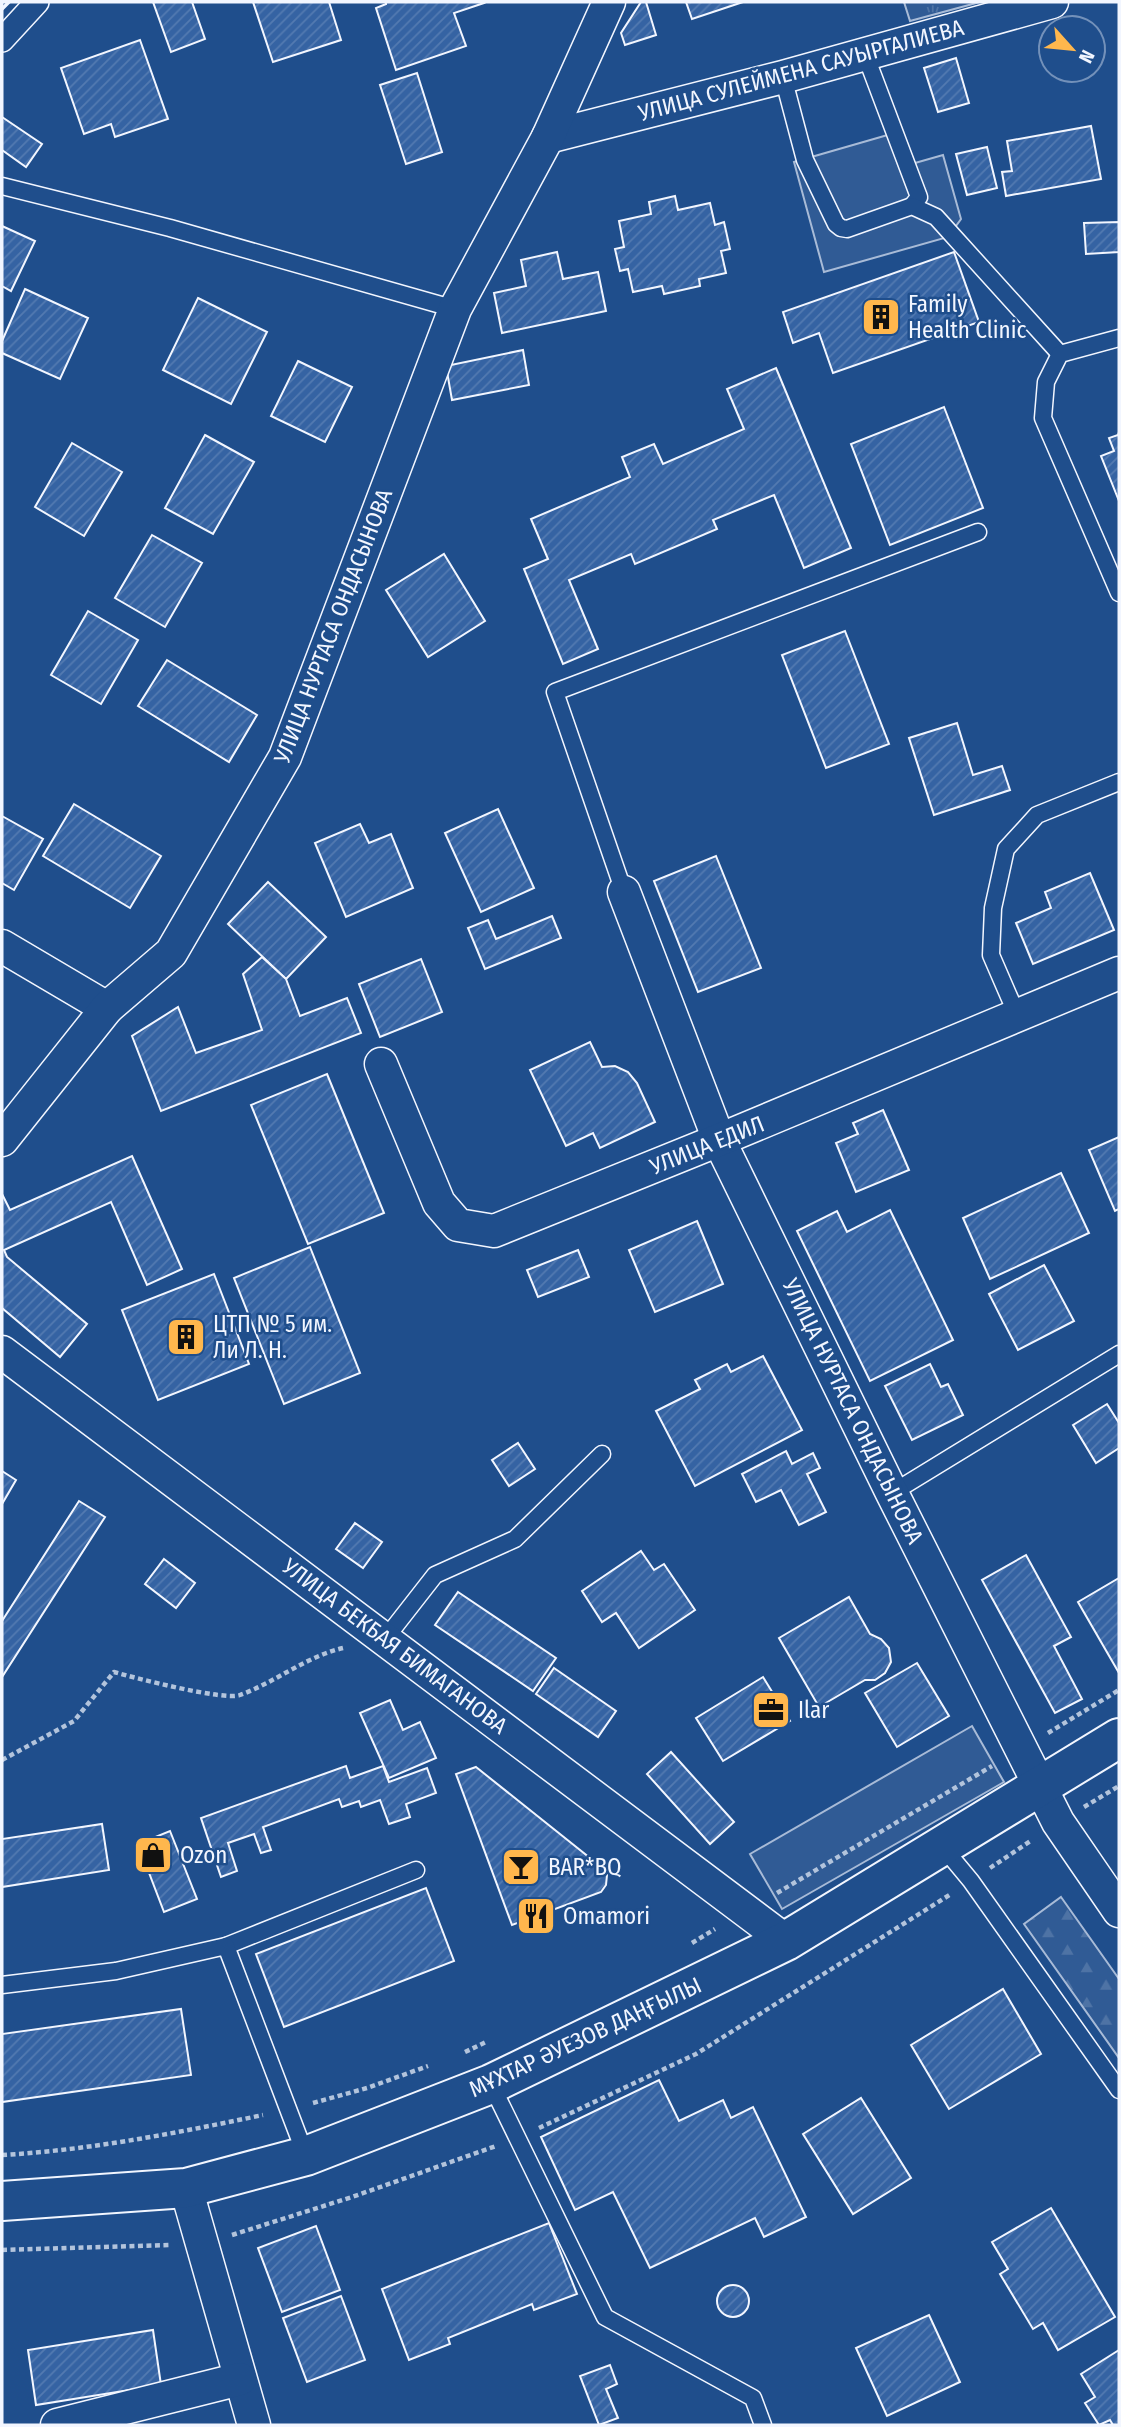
<svg xmlns="http://www.w3.org/2000/svg" width="1121" height="2427" font-family="'Fira Sans Condensed',sans-serif">
<style>
.grass{fill:url(#grass-tufts);stroke:#a8bbd7;stroke-width:2}
.forest{fill:url(#forest-firs);stroke:#a8bbd7;stroke-width:2}
.built{fill:#305b95;stroke:#a8bbd7;stroke-width:2}
.building{fill:url(#building-hatch);stroke:#f2f6ff;stroke-width:2}
.lines{fill:none;stroke-linecap:round;stroke-linejoin:round}
.service-casing{stroke:#f2f6ff;stroke-width:19}
.pedestrian-casing{stroke:#f2f6ff;stroke-width:26}
.minor-casing{stroke:#f2f6ff;stroke-width:35}
.primary-casing{stroke:#f2f6ff;stroke-width:42}
.path{stroke:#b3c4dc;stroke-width:4.5;stroke-dasharray:5 3.5;stroke-linecap:butt}
.service{stroke:#1f4e8c;stroke-width:16}
.pedestrian{stroke:#1f4e8c;stroke-width:23}
.minor{stroke:#1f4e8c;stroke-width:32}
.primary{stroke:#1f4e8c;stroke-width:38}
.wall{stroke:#f2f6ff;stroke-width:3.5}
.labels{text-anchor:middle;stroke-width:5;stroke-linejoin:round;paint-order:stroke}
.street-label{font-size:23px;fill:#f2f6ff;stroke:#1f4e8c}
.poi-label{font-size:23px;fill:#f2f6ff;stroke:#1f4e8c;text-anchor:start}
</style>
<defs>
<pattern id="grass-tufts" width="24" height="20" patternUnits="userSpaceOnUse" patternTransform="scale(1.75)"><rect width="24" height="20" fill="#305b95"/><path d="M3 7l-1-3M5 7V3M7 7l1-3M15 17l-1-3M17 17v-4M19 17l1-3" fill="none" stroke="#4e73a5"/></pattern>
<pattern id="forest-firs" width="22" height="20" patternUnits="userSpaceOnUse" patternTransform="scale(1.75)"><rect width="22" height="20" fill="#305b95"/><path d="M5 1l3.5 6h-7zM16 11l3.5 6h-7z" fill="#4e73a5"/></pattern>
<pattern id="building-hatch" width="6" height="6" patternUnits="userSpaceOnUse" patternTransform="scale(1.75)"><rect width="6" height="6" fill="#3563a3"/><path d="M-1 1l2-2M0 6l6-6M5 7l2-2" fill="none" stroke="#537ab1"/></pattern>
</defs>
<rect width="100%" height="100%" fill="#1f4e8c"/>
<polygon class="grass" points="904,2 980,2 910,21"/>
<polygon class="forest" points="1061,1897 1119,1979 1119,2058 1024,1924"/>
<g class="built">
<polygon points="898,132 908,165 943,155 961,219 948,237 824,272 794,162"/>
<polygon points="972,1726 1004,1782 782,1909 750,1854"/>
</g>
<g class="building">
<polygon points="153,2 192,2 205,39 171,52"/>
<polygon points="253,2 329,2 341,40 273,62"/>
<polygon points="386,2 483,2 484,3 454,13 466,46 396,70 376,8 386,4"/>
<polygon points="641,2 646,2 656,35 625,45 621,33"/>
<polygon points="686,2 743,2 692,19"/>
<polygon points="140,40 168,119 115,137 111,124 84,134 61,68"/>
<polygon points="956,58 969,103 938,112 924,68"/>
<polygon points="417,73 442,152 406,164 380,85"/>
<polygon points="2,117 42,144 26,167 2,150"/>
<polygon points="1091,126 1101,179 1006,196 1002,172 1012,171 1007,141"/>
<polygon points="987,147 997,188 967,195 956,154"/>
<polygon points="675,196 678,210 710,203 715,225 724,222 730,249 721,251 726,273 699,279 700,286 664,294 662,286 633,292 628,269 620,271 615,249 624,247 619,221 651,214 649,202"/>
<polygon points="1119,222 1119,252 1086,254 1084,223"/>
<polygon points="2,226 35,241 11,291 2,286"/>
<polygon points="557,252 563,279 598,272 606,311 502,333 494,293 526,286 521,260"/>
<polygon points="954,252 979,322 833,373 819,333 793,343 783,312"/>
<polygon points="25,289 88,318 60,379 2,353 2,341"/>
<polygon points="198,298 267,332 231,404 163,370"/>
<polygon points="523,350 529,385 452,400 446,366"/>
<polygon points="298,361 352,387 325,442 271,416"/>
<polygon points="776,368 851,548 804,568 774,495 713,520 717,529 635,564 631,554 569,580 598,649 563,664 524,569 548,559 531,519 630,477 622,457 654,444 663,464 744,429 727,389"/>
<polygon points="944,407 983,508 890,545 851,444"/>
<polygon points="1119,432 1119,501 1101,456 1114,451 1109,438 1118,435"/>
<polygon points="205,435 254,462 213,534 165,508"/>
<polygon points="72,443 122,472 84,536 35,507"/>
<polygon points="152,535 202,563 165,627 115,598"/>
<polygon points="444,554 485,621 428,657 386,590"/>
<polygon points="88,611 138,640 101,704 51,675"/>
<polygon points="845,631 889,744 826,768 782,655"/>
<polygon points="167,660 257,715 229,762 138,706"/>
<polygon points="957,723 973,775 1002,766 1010,790 934,815 909,738"/>
<polygon points="74,804 161,856 130,908 43,856"/>
<polygon points="498,809 534,888 481,912 445,833"/>
<polygon points="2,816 43,839 14,890 2,883"/>
<polygon points="360,824 369,843 391,834 413,888 346,917 315,843"/>
<polygon points="716,856 761,968 698,992 654,881"/>
<polygon points="1090,873 1114,930 1033,964 1016,923 1051,908 1045,892"/>
<polygon points="268,882 326,937 286,979 228,924"/>
<polygon points="552,916 561,938 485,969 468,928 488,920 496,939"/>
<polygon points="262,957 286,979 300,1016 347,998 361,1033 161,1111 132,1036 178,1007 196,1053 262,1030 243,974"/>
<polygon points="421,959 442,1012 380,1037 359,984"/>
<polygon points="590,1042 602,1067 615,1066 628,1072 637,1083 655,1122 600,1148 593,1133 566,1146 530,1070"/>
<polygon points="327,1074 384,1213 308,1244 251,1105"/>
<polygon points="883,1110 909,1170 856,1192 836,1143 858,1134 853,1123"/>
<polygon points="1119,1137 1119,1209 1115,1211 1089,1150"/>
<polygon points="132,1156 182,1269 147,1285 111,1202 4,1250 7,1257 87,1324 60,1357 2,1308 2,1194 10,1210"/>
<polygon points="1061,1173 1089,1233 990,1279 963,1218"/>
<polygon points="890,1210 953,1340 870,1381 797,1231 837,1211 847,1232"/>
<polygon points="697,1221 723,1284 655,1312 629,1250"/>
<polygon points="310,1247 360,1373 284,1404 234,1278"/>
<polygon points="578,1250 589,1277 538,1297 527,1270"/>
<polygon points="1044,1265 1074,1321 1018,1350 989,1294"/>
<polygon points="214,1274 249,1364 158,1400 122,1310"/>
<polygon points="763,1356 802,1430 695,1486 656,1411 700,1389 695,1380 727,1364 731,1372"/>
<polygon points="930,1364 941,1387 948,1384 963,1415 912,1440 885,1386"/>
<polygon points="1107,1404 1119,1423 1119,1448 1096,1463 1073,1425"/>
<polygon points="518,1443 535,1469 509,1486 492,1460"/>
<polygon points="786,1451 792,1464 813,1453 820,1468 807,1474 826,1512 799,1525 781,1490 756,1502 742,1474"/>
<polygon points="2,1471 16,1480 2,1504"/>
<polygon points="79,1501 105,1517 2,1677 2,1621"/>
<polygon points="355,1523 382,1542 363,1568 336,1549"/>
<polygon points="641,1551 654,1570 664,1564 695,1610 639,1648 616,1613 602,1622 582,1591"/>
<polygon points="1026,1555 1071,1637 1054,1646 1082,1699 1055,1713 982,1580"/>
<polygon points="164,1559 195,1583 176,1608 145,1584"/>
<polygon points="1119,1578 1119,1673 1078,1602"/>
<polygon points="458,1592 556,1658 533,1691 435,1625"/>
<polygon points="849,1597 870,1634 881,1639 889,1648 891,1662 885,1673 875,1680 865,1680 819,1707 779,1638"/>
<polygon points="917,1663 949,1716 897,1747 865,1693"/>
<polygon points="554,1668 616,1711 598,1737 536,1694"/>
<polygon points="763,1677 790,1721 723,1761 696,1718"/>
<polygon points="390,1700 403,1730 420,1722 436,1758 389,1778 360,1713"/>
<polygon points="671,1752 734,1822 710,1844 647,1774"/>
<polygon points="346,1766 350,1778 383,1766 389,1782 427,1768 436,1793 406,1804 410,1817 389,1824 380,1800 361,1807 359,1801 342,1807 339,1799 263,1827 271,1850 261,1853 254,1834 228,1843 237,1871 221,1877 201,1818"/>
<polygon points="476,1767 600,1866 607,1875 606,1885 601,1892 512,1925 456,1774"/>
<polygon points="102,1824 109,1870 2,1887 2,1839"/>
<polygon points="170,1831 197,1899 164,1912 138,1844"/>
<polygon points="426,1888 454,1961 284,2027 256,1954"/>
<polygon points="1003,1989 1041,2054 949,2109 911,2045"/>
<polygon points="181,2009 191,2075 2,2102 2,2034"/>
<polygon points="659,2080 679,2121 723,2100 731,2118 753,2107 806,2217 764,2237 755,2218 650,2268 613,2192 575,2210 541,2137"/>
<polygon points="861,2098 911,2178 853,2214 803,2134"/>
<polygon points="1051,2208 1115,2317 1058,2350 1043,2323 1033,2329 1000,2274 1008,2269 992,2242"/>
<polygon points="549,2223 577,2294 534,2310 532,2304 448,2338 450,2344 409,2360 382,2289"/>
<polygon points="316,2226 340,2290 282,2312 258,2248"/>
<circle cx="733" cy="2301" r="16"/>
<polygon points="341,2296 365,2360 307,2382 283,2318"/>
<polygon points="929,2315 960,2382 887,2416 856,2348"/>
<polygon points="153,2330 161,2385 36,2405 28,2350"/>
<polygon points="1119,2350 1119,2425 1113,2425 1110,2420 1099,2425 1085,2403 1095,2397 1081,2374"/>
<polygon points="610,2365 617,2384 606,2389 618,2418 599,2425 580,2376"/>
</g>
<g class="lines">
<g class="service-casing">
<g id="service">
<polyline points="865,54 919,197 912,206"/>
<polyline points="783,77 805,160 836,224 841,228 847,229 912,206 936,217 1060,354"/>
<polyline points="2,186 170,228 455,309"/>
<polyline points="1119,338 1060,354 1046,382 1043,418 1119,593"/>
<polyline points="624,892 555,692 978,532"/>
<polyline points="1017,1015 991,955 993,908 1006,849 1037,815 1119,782"/>
<polyline points="892,1493 1119,1354"/>
<polyline points="385,1639 435,1575 515,1539 602,1454"/>
<polyline points="942,1846 971,1881 1119,2090"/>
<polyline points="226,1946 416,1870"/>
<polyline points="2,1985 116,1971 226,1946 306,2156"/>
<polyline points="491,2084 605,2317 753,2398 763,2425"/>
</g>
</g>
<g class="pedestrian-casing">
<polyline id="pedestrian" points="2,40 37,2"/>
</g>
<g class="minor-casing">
<g id="minor">
<polyline points="548,137 783,77 1052,2"/>
<polyline points="624,892 719,1140 892,1493 1058,1822 1119,1911"/>
<polyline points="2,946 107,1008"/>
<polyline points="381,1064 439,1203 458,1225 494,1231 719,1140 1119,973"/>
<polyline points="2,1140 107,1008 171,953 285,757 455,309 548,137 609,2"/>
<polyline points="2,1352 786,1941"/>
<polyline points="186,2188 254,2425"/>
<polyline points="57,2425 240,2379"/>
</g>
</g>
<g class="primary-casing">
<polyline id="primary" points="2,2201 186,2188 306,2156 491,2084 786,1941 1119,1738"/>
</g>
<g class="path">
<polyline points="1048,1733 1119,1690"/>
<path d="M2,1760L74,1721L114,1672C135,1678 224,1701 240,1695C276,1682 305,1657 343,1648"/>
<polyline points="1084,1807 1119,1786"/>
<polyline points="990,1868 1032,1840"/>
<polyline points="777,1893 992,1766"/>
<polyline points="692,1943 715,1929"/>
<polyline points="465,2052 486,2042"/>
<polyline points="313,2103 367,2088 428,2066"/>
<polyline points="539,2128 696,2054 951,1894"/>
<path d="M2,2155C91,2150 176,2133 263,2115"/>
<polyline points="232,2235 352,2197 496,2146"/>
<polyline points="2,2250 169,2245"/>
</g>
<use href="#service" class="service"/>
<use href="#pedestrian" class="pedestrian"/>
<use href="#minor" class="minor"/>
<use href="#primary" class="primary"/>
<polyline class="wall" points="2,9 9,2"/>
</g>
<defs>
<g id="building-square" transform="scale(2.0125)"><rect x="-9" y="-9" width="18" height="18" rx="4" fill="#ffb74d" stroke="#1f4e8c"/><path d="M-4-6H4V6H1V3H-1V6H-4ZM-2.5-4.3h1.7v1.8h-1.7ZM.8-4.3h1.7v1.8H.8ZM-2.5-1h1.7V.8h-1.7ZM.8-1h1.7V.8H.8Z" fill="#111"/></g>
<g id="office-square" transform="scale(2.0125)"><rect x="-9" y="-9" width="18" height="18" rx="4" fill="#ffb74d" stroke="#1f4e8c"/><path d="M-6-3h4V-5.5h4V-3h4V5H-6ZM-1-4.5V-3h2v-1.5ZM-6 0V1H6V0Z" fill="#111"/></g>
<g id="shop-square" transform="scale(2.0125)"><rect x="-9" y="-9" width="18" height="18" rx="4" fill="#ffb74d" stroke="#1f4e8c"/><path d="M-5-2.5h2.3a2.7 3.5 0 0 1 5.4 0H5L5.5 6h-11ZM-1.5-2.5h3a1.5 2.3 0 0 0-3 0Z" fill="#111"/></g>
<g id="bar-square" transform="scale(2.0125)"><rect x="-9" y="-9" width="18" height="18" rx="4" fill="#ffb74d" stroke="#1f4e8c"/><path d="M-6-5H6L.8 .8V4.5H3.5V6h-7V4.5H-.8V.8Z" fill="#111"/></g>
<g id="restaurant-square" transform="scale(2.0125)"><rect x="-9" y="-9" width="18" height="18" rx="4" fill="#ffb74d" stroke="#1f4e8c"/><path d="M-5-6h1v4h1v-4h1v4h1v-4h1v5L-1.5 .5V6h-2V.5L-5-1ZM5-6V6H3V1.5H1.5Q1.5-4 5-6Z" fill="#111"/></g>
</defs>
<g fill-rule="evenodd">
<use href="#building-square" x="881" y="317"/>
<use href="#building-square" x="186" y="1337"/>
<use href="#office-square" x="771" y="1710"/>
<use href="#shop-square" x="153" y="1855"/>
<use href="#bar-square" x="521" y="1867"/>
<use href="#restaurant-square" x="536" y="1916"/>
</g>
<g class="labels">
<g class="street-label">
<text transform="translate(801 70) rotate(-15)" y="8">УЛИЦА СУЛЕЙМЕНА САУЫРГАЛИЕВА</text>
<text transform="translate(333 626) rotate(-69)" y="8">УЛИЦА НУРТАСА ОНДАСЫНОВА</text>
<text transform="translate(707 1145) rotate(-22)" y="8">УЛИЦА ЕДИЛ</text>
<text transform="translate(853 1411) rotate(64)" y="8">УЛИЦА НУРТАСА ОНДАСЫНОВА</text>
<text transform="translate(395 1646) rotate(37)" y="8">УЛИЦА БЕКБАЯ БИМАГАНОВА</text>
<text transform="translate(585 2037) rotate(-25)" y="8">МҰХТАР ӘУЕЗОВ ДАҢҒЫЛЫ</text>
</g>
<g class="poi-label">
<text x="908" y="312">Family<tspan x="908" dy="26">Health Clinic</tspan></text>
<text x="213" y="1332">ЦТП № 5 им.<tspan x="213" dy="26">Ли Л. Н.</tspan></text>
<text x="798" y="1718">Ilar</text>
<text x="180" y="1863">Ozon</text>
<text x="548" y="1875">BAR*BQ</text>
<text x="563" y="1924">Omamori</text>
</g>
</g>
<rect width="1121" height="2427" fill="none" stroke="#f2f6ff" stroke-width="7"/>
<g transform="translate(1072 49) rotate(117)"><circle r="33" fill="#1f4e8c" stroke="#7391ba" stroke-width="2"/>
<path d="M0-5L12 26L0 18L-12 26Z" fill="#ffb74d"/>
<text y="-10" font-size="19" font-weight="bold" text-anchor="middle" fill="#f2f6ff">N</text>
</g>
</svg>
